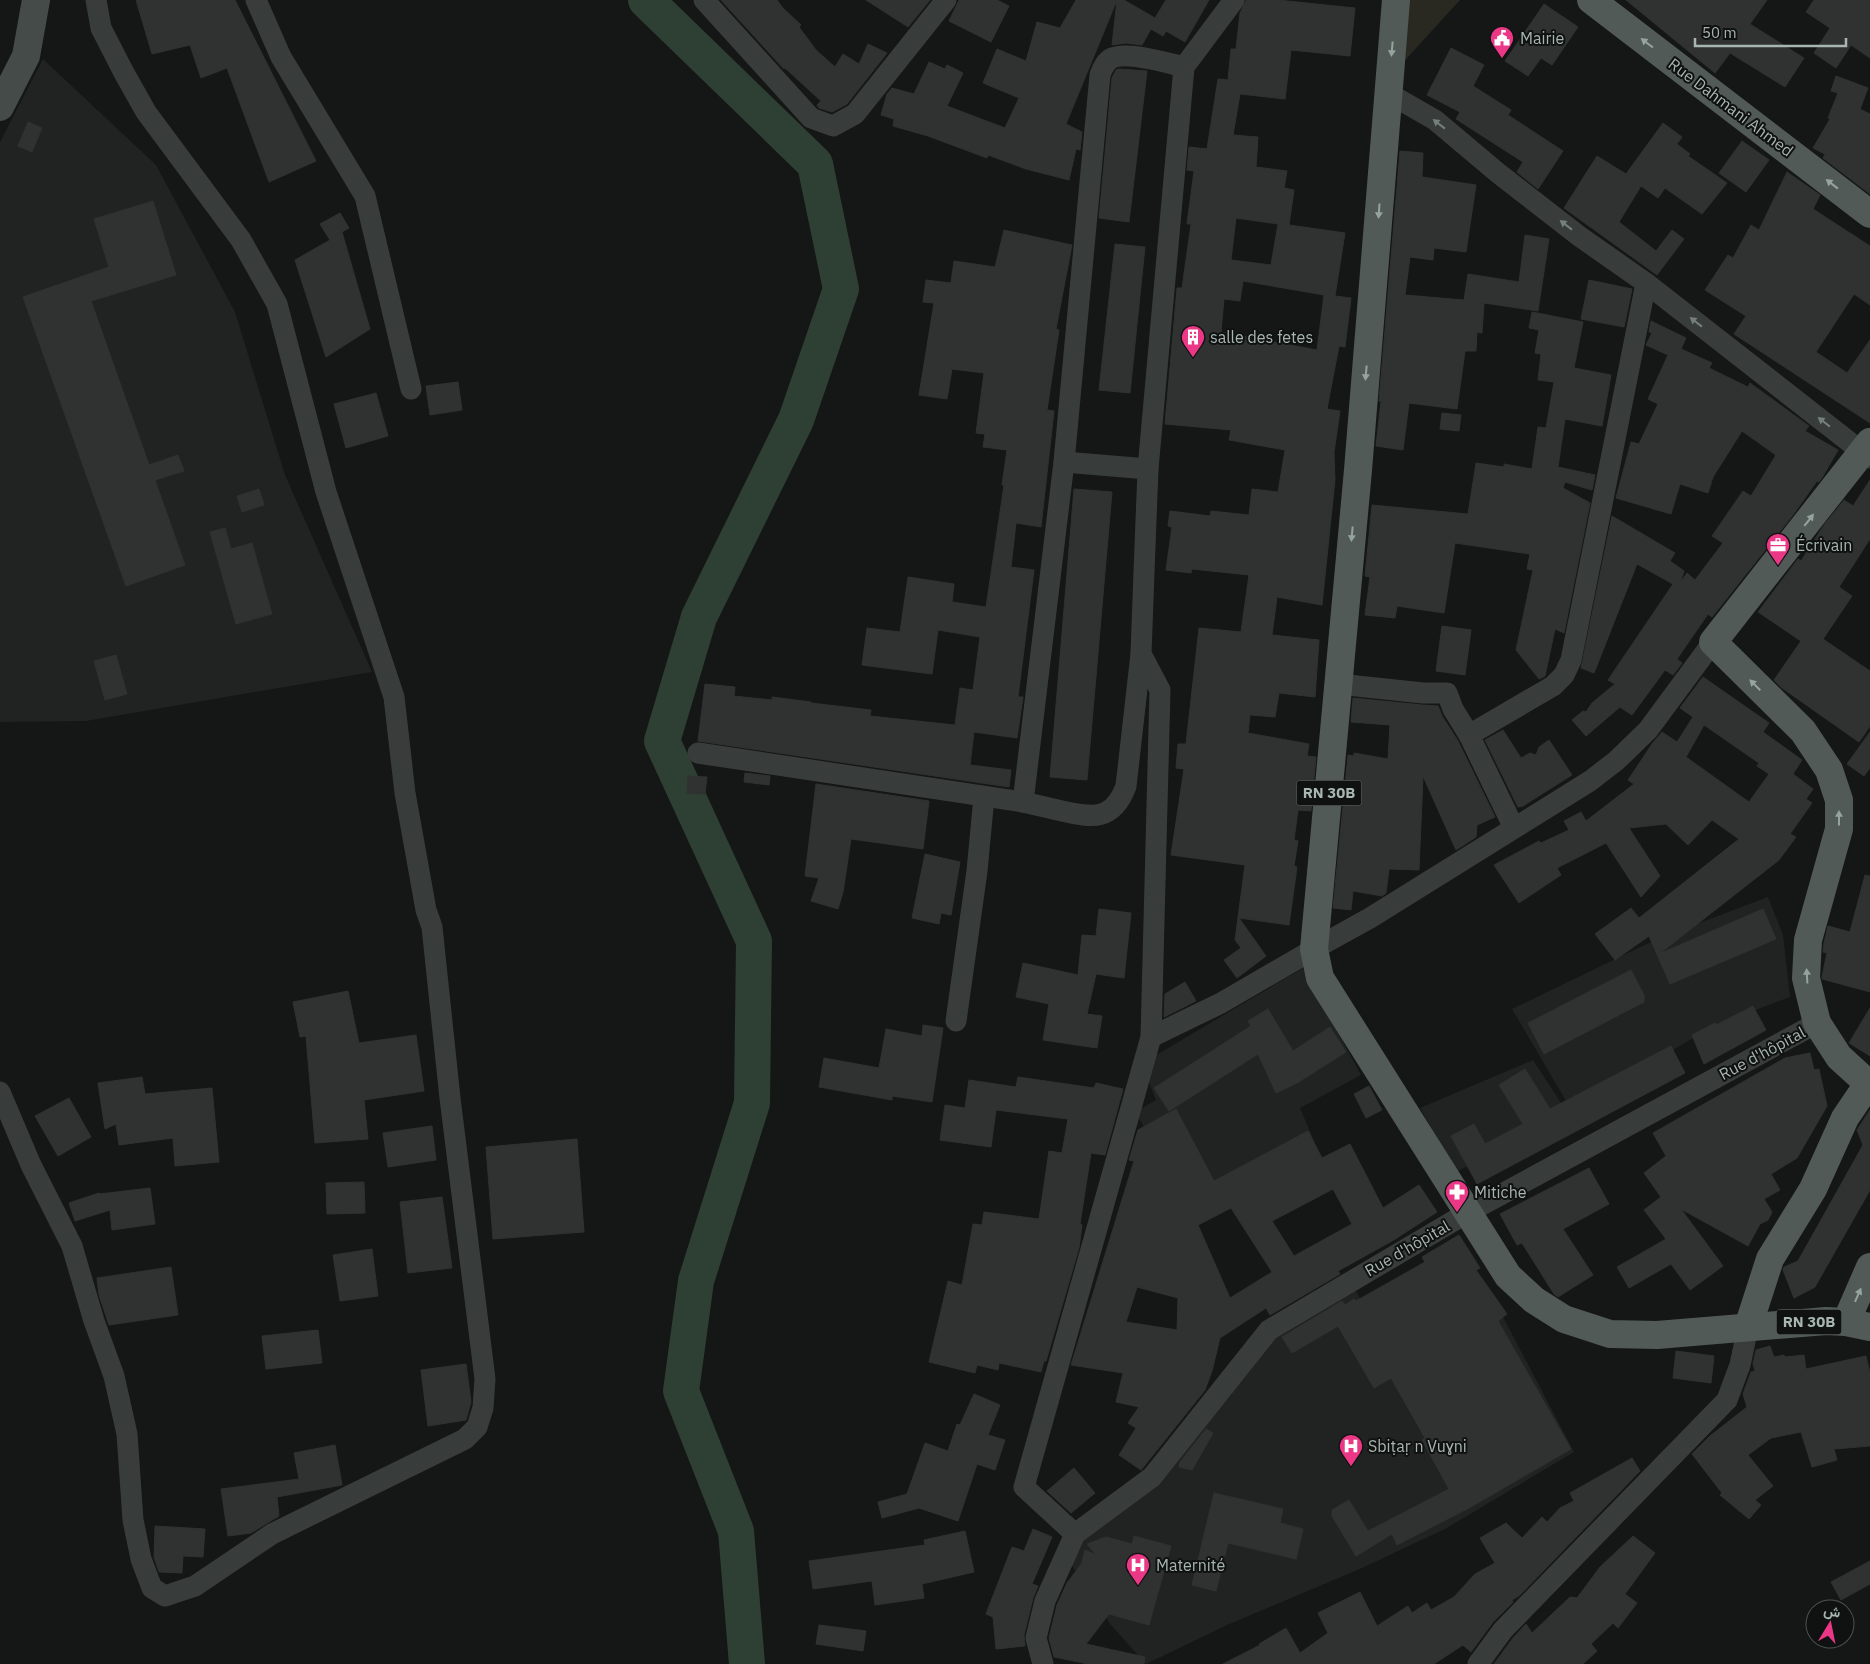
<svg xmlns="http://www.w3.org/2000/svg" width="1870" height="1664" font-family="'IBM Plex Sans',Vazirmatn,sans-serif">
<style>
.built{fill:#212323}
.green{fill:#292921}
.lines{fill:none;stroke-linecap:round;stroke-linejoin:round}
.river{stroke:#2e3f34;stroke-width:36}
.building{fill:#303232;stroke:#2f3232;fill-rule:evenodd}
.street{stroke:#383d3c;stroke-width:21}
.secondary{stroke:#444b49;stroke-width:28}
.primary{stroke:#525a58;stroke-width:28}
.oneway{fill:#96a49e}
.oneway2{fill:#75807c}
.labels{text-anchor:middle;stroke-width:4;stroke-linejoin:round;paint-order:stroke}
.shield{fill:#101111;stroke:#7a8480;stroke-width:1}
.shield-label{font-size:15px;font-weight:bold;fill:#a7b6b0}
.poi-label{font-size:16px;fill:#a7b6b0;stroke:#101111;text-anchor:start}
.street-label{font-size:16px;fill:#a7b6b0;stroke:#101111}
</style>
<rect width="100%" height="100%" fill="#151616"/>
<g class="built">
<polygon points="43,59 156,165 235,312 285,475 372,672 86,721 0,722 0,142"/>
<polygon points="1768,897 1783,935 1790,997 1711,1027 1572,1111 1512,1009 1657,939"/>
<polygon points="1303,968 1361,1075 1300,1108 1314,1141 1214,1207 1183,1192 1135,1112 1156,1100 1145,1072 1153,1057"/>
<polygon points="1533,1060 1569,1115 1456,1172 1420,1108"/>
<polygon points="1349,1278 1400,1371 1502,1315 1574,1452 1445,1529 1362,1568 1225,1626 1146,1664 1111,1625 1063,1552 1141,1481 1268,1327"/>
</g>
<polygon class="green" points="1405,0 1460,0 1397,69"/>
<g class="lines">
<polyline class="river" points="646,0 815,164 841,289 796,420 699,617 662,741 754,941 752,1103 696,1281 681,1391 736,1531 747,1664"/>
</g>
<g class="building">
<polygon points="136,0 235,0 316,161 269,182 227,68 201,78 190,45 152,54"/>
<polygon points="721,0 777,0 783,8 801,25 799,27 816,50 835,67 843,54 859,64 868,44 887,53 847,104 832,112 819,108 817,105 821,101 785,68 784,69"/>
<polygon points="866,0 930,0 908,27"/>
<polygon points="959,0 997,0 1009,6 991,42 949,21"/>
<polygon points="1076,0 1117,0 1066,124 1082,132 1080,150 1076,149 1069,180 1026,169 988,155 987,158 928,136 893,126 894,119 881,115 887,94 892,88 914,94 929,62 945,69 947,65 963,73 947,106 1005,128 1019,98 983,83 997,49 1026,61 1037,22 1060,28"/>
<polygon points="1117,0 1124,0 1155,18 1166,0 1209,0 1185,42 1166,31 1163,36 1151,29 1142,45 1126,43 1112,45"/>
<path d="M1246,0H1278L1355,8L1350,56L1291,50L1285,99L1240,94L1233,135L1258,137L1256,167L1287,171L1284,188L1294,190L1289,225L1345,233L1335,296L1351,298L1345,347L1339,346L1327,409L1340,411L1334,452L1335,480L1322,605L1277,597L1272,635L1319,640L1315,697L1279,693L1275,717L1250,715L1248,733L1309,744L1307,756L1316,757L1311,811L1298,810L1294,840L1298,841L1294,866L1297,867L1289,925L1239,918L1266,956L1237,978L1224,960L1241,948L1235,940L1245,865L1171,855L1184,769L1176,768L1178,744H1186L1199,628L1241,632L1249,575L1192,569L1191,573L1166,570L1172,527L1168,526L1170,511L1210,516L1211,511L1249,515L1252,489L1278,492L1285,450L1229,440L1231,430L1165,424L1177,288H1182L1191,224H1187L1194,171L1187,170L1189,147L1207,149L1218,79L1228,80L1231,49H1236L1240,13ZM1236,218L1278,224L1271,265L1231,260ZM1243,281L1324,295L1317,350L1221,332L1224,299L1240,301Z"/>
<polygon points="1626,0 1767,0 1750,24 1804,58 1785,87 1730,53 1715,73"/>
<polygon points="1814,0 1870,0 1870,58 1851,45 1836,68 1814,53 1830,28 1806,12"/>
<polygon points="1544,4 1578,27 1552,65 1541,58 1528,76 1505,61"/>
<polygon points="1451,48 1484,65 1473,86 1511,110 1508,115 1563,151 1538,189 1517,172 1523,162 1456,119 1460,112 1427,95"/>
<polygon points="1119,69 1147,71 1129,222 1099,218 1112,78 1116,70"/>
<polygon points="1836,76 1868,88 1860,109 1870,114 1870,194 1823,158 1825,154 1813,148 1830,119 1828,118 1838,93 1831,91"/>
<polygon points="28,122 42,128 32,152 18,146"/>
<polygon points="1663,123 1682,137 1677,144 1690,154 1688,156 1727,183 1702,214 1665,188 1658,198 1641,186 1619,222 1656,251 1672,230 1684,239 1657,275 1564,208 1597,156 1626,174"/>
<polygon points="1742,141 1769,160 1746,192 1719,173"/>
<polygon points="1400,151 1423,153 1422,177 1476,185 1466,252 1434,248 1433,260 1410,257 1405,295 1464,300 1468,274 1519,282 1525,235 1549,239 1538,311 1484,303 1482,333 1477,332 1476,351 1465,351 1457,409 1409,403 1403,450 1376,446 1381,401 1379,401"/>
<polygon points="1787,172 1820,195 1813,209 1870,246 1870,305 1854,294 1816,352 1847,373 1870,340 1870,423 1734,334 1746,316 1705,290 1728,255 1733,258 1751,225 1759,230"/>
<polygon points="153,201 176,275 91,301 149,465 178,455 184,471 155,480 185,565 126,586 23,297 109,267 94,219"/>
<polygon points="340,213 349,228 342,232 370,329 326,357 295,260 330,240 320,224"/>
<polygon points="1004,230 1072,245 1056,329 1059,330 1047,410 1054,411 1041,527 1016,523 1011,567 1034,570 1018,697 1023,697 1017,738 974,732 970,765 1011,770 1009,787 698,741 705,684 735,687 734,696 772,700 772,697 811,702 811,703 871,710 870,716 955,725 960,688 973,690 980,637 938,630 932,674 862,665 867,628 900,632 908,577 954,584 952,602 986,607 1004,485 1002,485 1007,450 983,447 985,434 976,433 984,373 952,369 947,399 919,395 934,303 923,302 926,280 951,283 954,261 995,267"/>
<polygon points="1115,244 1145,247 1130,393 1099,390"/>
<polygon points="1589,280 1632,289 1624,327 1581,319"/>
<polygon points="1532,312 1583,322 1574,368 1611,375 1602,426 1565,419 1558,467 1595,475 1592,490 1565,482 1563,488 1590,503 1564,633 1555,629 1545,676 1539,679 1516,650 1533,570 1527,569 1530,554 1455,543 1444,613 1397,606 1395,618 1365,615 1370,577 1365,576 1372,505 1468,514 1476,463 1504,467 1504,464 1532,469 1538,427 1546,428 1554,382 1538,380 1541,354 1535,353 1539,330 1529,328"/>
<polygon points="1651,321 1686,338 1681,349 1712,363 1709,368 1748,387 1750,383 1809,426 1805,431 1838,450 1823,476 1819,482 1817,481 1793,515 1712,617 1708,614 1677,659 1682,663 1673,675 1665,670 1632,715 1620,707 1586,736 1572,720 1583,711 1586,712 1592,703 1615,684 1608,680 1673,584 1637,564 1594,673 1581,668 1612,516 1675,553 1670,561 1684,571 1680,583 1687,573 1695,580 1723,543 1712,536 1743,491 1751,496 1776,455 1742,431 1713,477 1708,493 1680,484 1671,514 1616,498 1631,442 1639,444 1658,404 1648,399 1668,355 1646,345 1652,333 1649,332"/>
<polygon points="458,382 462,410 430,415 426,386"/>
<polygon points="376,393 388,436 346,448 334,404"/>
<polygon points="1442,413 1461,415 1459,431 1440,429"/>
<polygon points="1870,480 1870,539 1839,587 1852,596 1823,639 1870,671 1870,726 1859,742 1782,688 1774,680 1801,641 1758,612 1798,559 1801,561 1824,525 1844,500 1853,506"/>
<polygon points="259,489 264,505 242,512 237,496"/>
<polygon points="1074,489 1112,492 1087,780 1050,777"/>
<polygon points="225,528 231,549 252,543 272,614 236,624 210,532"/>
<polygon points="1442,626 1471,630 1465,675 1436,671"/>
<polygon points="116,655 127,694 105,700 94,661"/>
<path d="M1703,677L1769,723L1763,732L1802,760L1793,774L1813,789L1806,799L1812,803L1790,834L1796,837L1779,860L1659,954L1763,909L1776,939L1670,984L1649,936L1615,960L1595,934L1631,908L1639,918L1739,839L1712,820L1688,845L1666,824L1629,828L1660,876L1641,897L1606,843L1557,868L1561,875L1519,903L1494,865L1539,841L1541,843L1569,830L1564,821L1581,812L1586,821L1634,784L1628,780L1652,744L1662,732L1677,742L1693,717L1680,708ZM1704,725L1759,763L1757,766L1769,774L1749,802L1686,757Z"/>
<polygon points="1353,698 1422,705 1438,706 1442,716 1458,741 1495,817 1477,825 1476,837 1456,850 1423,776 1419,870 1389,869 1386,893 1382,896 1353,891 1351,910 1333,908 1348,755 1354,756 1354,753 1388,759 1390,725 1351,722"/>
<polygon points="1503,730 1521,758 1530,753 1536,755 1539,747 1549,740 1572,775 1523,806 1518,807 1485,740"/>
<polygon points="1870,732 1870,768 1864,776 1847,764"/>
<polygon points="745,773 770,776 769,785 744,782"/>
<polygon points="688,776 707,777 705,794 687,793"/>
<polygon points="816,784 929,801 923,849 851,839 843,892 838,909 811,901 819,878 805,876"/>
<polygon points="925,854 960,862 951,915 941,913 939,924 912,918"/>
<polygon points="1865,875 1870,876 1870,992 1822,979 1822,977 1827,953 1823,952 1824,943 1828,926 1850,932"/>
<polygon points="1099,909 1131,913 1124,978 1096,974 1087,1014 1102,1016 1097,1048 1043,1040 1049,1004 1016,997 1023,963 1078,975 1082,935 1096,936"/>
<polygon points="1631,970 1644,995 1644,1002 1544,1054 1528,1023"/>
<polygon points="1185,982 1196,1001 1164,1017 1165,994"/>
<polygon points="348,991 359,1043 416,1035 424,1091 364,1100 368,1139 315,1143 306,1036 300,1037 293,1002"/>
<polygon points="1753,1006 1766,1030 1704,1064 1692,1035 1715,1023 1716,1025"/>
<polygon points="1870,1008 1870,1056 1849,1043"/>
<polygon points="1268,1009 1293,1051 1330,1027 1346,1052 1297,1083 1276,1093 1258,1054 1169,1111 1154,1088 1251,1026 1248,1021"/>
<polygon points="923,1025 943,1028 932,1102 892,1096 892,1100 819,1087 824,1058 879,1068 886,1029 922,1036"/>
<polygon points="1671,1046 1685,1073 1477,1184 1451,1136 1474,1124 1485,1144 1523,1124 1499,1085 1525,1069 1550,1109"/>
<polygon points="1810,1053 1814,1070 1819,1069 1827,1106 1797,1158 1771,1174 1780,1190 1764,1199 1772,1212 1768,1220 1760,1224 1748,1246 1681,1209 1723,1266 1690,1290 1671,1264 1629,1288 1617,1267 1666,1239 1644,1210 1661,1197 1644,1173 1666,1156 1653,1133 1785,1058"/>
<polygon points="142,1077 145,1094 212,1088 219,1162 175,1166 173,1138 119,1145 116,1124 105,1129 98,1083"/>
<polygon points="1018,1077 1094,1088 1096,1083 1123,1089 1105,1155 1091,1153 1080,1224 1082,1225 1079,1248 1046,1361 1044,1361 1041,1372 999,1363 998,1370 977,1365 975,1373 929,1362 948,1281 962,1285 973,1224 982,1225 984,1212 1039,1219 1049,1151 1062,1153 1068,1119 996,1110 991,1147 940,1140 945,1105 965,1108 969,1080 1016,1087"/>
<polygon points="1369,1086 1382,1110 1366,1118 1354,1094"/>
<polygon points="69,1098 91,1137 58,1156 35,1116"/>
<path d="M1176,1109L1214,1181L1308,1131L1322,1158L1350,1144L1383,1208L1419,1185L1437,1212L1392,1241L1338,1271L1340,1274L1270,1315L1266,1308L1220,1338L1212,1371L1205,1390L1141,1470L1119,1455L1136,1428L1128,1423L1139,1407L1116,1402L1123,1373L1071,1365L1134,1161L1129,1160L1138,1130ZM1333,1189L1352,1224L1294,1256L1272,1221ZM1231,1208L1272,1272L1230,1298L1198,1225ZM1137,1287L1178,1298L1177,1330L1126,1322Z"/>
<polygon points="1870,1110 1870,1190 1815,1287 1794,1298 1783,1270 1784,1267 1798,1261 1863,1145 1857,1130"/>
<polygon points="432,1126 436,1160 388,1167 383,1133"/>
<polygon points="577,1139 584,1232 493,1239 486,1147"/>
<polygon points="1589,1168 1609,1204 1563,1229 1593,1275 1558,1297 1554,1294 1522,1243 1517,1245 1500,1214"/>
<polygon points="364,1182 365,1213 327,1214 326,1183"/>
<polygon points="150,1188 155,1224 112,1230 110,1210 75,1221 69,1203 99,1193 100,1194"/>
<polygon points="442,1197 452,1268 408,1273 400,1202"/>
<polygon points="1459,1235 1480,1268 1476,1270 1507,1314 1498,1321 1571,1449 1469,1508 1397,1545 1392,1534 1356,1556 1332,1516 1332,1510 1349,1500 1368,1531 1449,1489 1422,1440 1425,1438 1391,1378 1374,1388 1338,1326 1292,1353 1282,1337 1342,1301 1345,1305 1354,1299 1356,1301 1425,1262 1422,1257"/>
<polygon points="372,1249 378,1296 340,1301 333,1255"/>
<polygon points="171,1267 178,1315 109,1325 99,1295 97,1278"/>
<polygon points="318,1330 322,1363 266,1369 262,1336"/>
<polygon points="1770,1346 1774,1357 1784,1355 1785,1357 1804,1355 1806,1369 1866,1356 1870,1373 1870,1446 1834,1449 1837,1460 1812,1467 1801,1432 1771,1438 1748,1455 1773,1486 1755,1500 1761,1505 1749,1519 1720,1495 1722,1493 1692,1454 1710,1436 1747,1407 1743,1394 1751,1372 1755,1371 1753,1364 1756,1350"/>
<polygon points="1676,1351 1714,1356 1711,1383 1673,1378"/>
<polygon points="466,1364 471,1402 466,1420 428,1426 421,1370"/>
<polygon points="974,1394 1000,1405 988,1435 1005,1440 995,1470 977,1464 958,1521 919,1508 882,1518 878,1502 907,1494 925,1443 948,1451 957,1424 960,1425"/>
<polygon points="1206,1429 1213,1433 1192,1470 1179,1467 1180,1462"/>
<polygon points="335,1445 342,1485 277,1497 279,1516 251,1533 228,1536 221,1489 299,1479 294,1453"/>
<polygon points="1632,1458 1640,1471 1520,1595 1512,1600 1513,1602 1493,1622 1471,1652 1463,1645 1434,1664 1223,1664 1260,1645 1259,1644 1286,1628 1300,1653 1328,1633 1318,1613 1360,1592 1377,1626 1408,1606 1412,1613 1427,1603 1431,1610 1454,1597 1475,1574 1495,1563 1480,1538 1506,1523 1522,1538 1542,1517 1547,1522 1560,1508 1574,1501 1570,1493"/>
<polygon points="1074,1468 1095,1493 1071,1513 1047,1491"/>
<polygon points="1214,1493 1283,1509 1280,1523 1303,1529 1296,1559 1228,1543 1216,1591 1192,1585"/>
<polygon points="155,1526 205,1529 203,1557 183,1556 182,1573 159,1572 154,1557"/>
<polygon points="1033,1529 1052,1537 1032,1584 1038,1586 1033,1598 1024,1635 1025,1646 996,1649 993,1617 986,1614 1012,1547 1024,1551"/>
<polygon points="965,1531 974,1572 922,1584 924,1598 875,1605 872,1581 813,1589 809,1561 925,1545 924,1540"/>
<polygon points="1134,1536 1171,1546 1149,1625 1109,1614 1086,1644 1145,1657 1144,1664 1088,1664 1054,1657 1049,1638 1057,1605 1067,1583 1082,1563 1085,1550 1096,1555 1087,1544 1106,1537 1132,1544"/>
<polygon points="1633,1536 1655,1553 1625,1594 1637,1603 1618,1628 1613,1623 1591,1644 1597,1651 1583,1664 1494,1664 1513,1638 1526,1624 1532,1633 1570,1597 1577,1598 1600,1567"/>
<polygon points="1870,1561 1870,1584 1841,1600 1831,1582"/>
<polygon points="819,1625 866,1631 863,1651 816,1644"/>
</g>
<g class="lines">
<g class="street">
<polyline points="256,0 281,57 365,196 411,389"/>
<polyline points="704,0 811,118 833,126 855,114 946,0"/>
<polyline points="1234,0 1184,67 1148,469 1144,572 1141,654 1160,690 1151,1037 1221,1003 1314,949 1370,918 1590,781 1616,761 1648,730 1713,642"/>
<polyline points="1388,93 1435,120 1498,173 1579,236 1646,283 1870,458"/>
<polyline points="1064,462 1148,469"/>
<path d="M1141,654L1126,786C1113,821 1093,818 1062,811C1049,808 1036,805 1023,802L1064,462L1100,75C1102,69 1105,63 1110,59C1125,50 1167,63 1184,67"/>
<polyline points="1338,684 1423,693 1447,693 1453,709 1469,735 1553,686 1564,675 1571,660 1646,283"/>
<polyline points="1469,735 1514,828"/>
<polyline points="698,753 1023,802"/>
<polyline points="956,1021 977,871 984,797"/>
<polyline points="0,1092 31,1165 72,1246 94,1321 114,1376 127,1434 133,1520 141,1559 152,1588 165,1596 195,1586 272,1534 465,1439 477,1427 483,1408 485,1379 450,1098 432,927 426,910 405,793 394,697 326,492 277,304 241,240 146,112 123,71 101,28 96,0"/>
<polyline points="1075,1534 1024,1487 1151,1037"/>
<polyline points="1043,1664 1036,1638 1045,1601 1075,1534 1152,1477 1269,1330 1467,1213 1817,1023"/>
<polyline points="1478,1664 1503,1630 1727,1400 1740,1365 1748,1327"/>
</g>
<polyline class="secondary" points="0,107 26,56 36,0"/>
<g class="primary">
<polyline points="1396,0 1358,470 1314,949 1320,978 1508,1276 1534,1300 1564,1319 1610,1334 1657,1335 1826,1321 1846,1322 1870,1327"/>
<polyline points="1591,0 1870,214"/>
<polyline points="1870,442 1713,642 1803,731 1829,770 1839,800 1839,829 1808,940 1806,978 1817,1023 1839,1057 1870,1085"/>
<polyline points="1846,1322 1870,1267"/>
<polyline points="1748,1327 1770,1259 1813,1189 1845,1118 1868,1084"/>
</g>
</g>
<defs><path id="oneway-solid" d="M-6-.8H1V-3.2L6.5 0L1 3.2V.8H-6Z" transform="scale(1.25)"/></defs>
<g class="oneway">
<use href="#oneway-solid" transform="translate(1647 43) rotate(-143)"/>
<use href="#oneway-solid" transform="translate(1392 49) rotate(95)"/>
<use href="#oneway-solid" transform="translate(1832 184) rotate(-142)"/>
<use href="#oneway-solid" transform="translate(1379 211) rotate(94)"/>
<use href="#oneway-solid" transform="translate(1366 373) rotate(95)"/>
<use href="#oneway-solid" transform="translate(1809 520) rotate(-52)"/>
<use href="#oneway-solid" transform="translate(1352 534) rotate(95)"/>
<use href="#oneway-solid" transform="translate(1755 685) rotate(-135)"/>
<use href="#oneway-solid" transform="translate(1839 818) rotate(-90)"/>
<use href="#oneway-solid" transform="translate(1807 976) rotate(-93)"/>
<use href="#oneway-solid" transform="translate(1858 1295) rotate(-66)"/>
</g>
<g class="oneway2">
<use href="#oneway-solid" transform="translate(1439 124) rotate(-142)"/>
<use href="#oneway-solid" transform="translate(1566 225) rotate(-142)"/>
<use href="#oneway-solid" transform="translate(1696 322) rotate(-142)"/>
<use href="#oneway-solid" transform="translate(1824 422) rotate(-142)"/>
</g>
<defs>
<g id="civic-pin" transform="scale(1.25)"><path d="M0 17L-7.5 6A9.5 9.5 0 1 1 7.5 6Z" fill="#eb3886" stroke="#101111"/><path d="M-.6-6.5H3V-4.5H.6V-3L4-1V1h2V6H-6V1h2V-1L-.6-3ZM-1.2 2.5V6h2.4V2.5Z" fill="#fff"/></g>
<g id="building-pin" transform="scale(1.25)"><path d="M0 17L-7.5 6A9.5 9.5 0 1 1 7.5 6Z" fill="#eb3886" stroke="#101111"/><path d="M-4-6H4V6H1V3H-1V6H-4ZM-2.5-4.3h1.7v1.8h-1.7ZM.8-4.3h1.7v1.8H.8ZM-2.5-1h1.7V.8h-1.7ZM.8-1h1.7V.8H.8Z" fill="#fff"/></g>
<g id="office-pin" transform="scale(1.25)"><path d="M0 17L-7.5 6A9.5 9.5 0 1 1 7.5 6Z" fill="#eb3886" stroke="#101111"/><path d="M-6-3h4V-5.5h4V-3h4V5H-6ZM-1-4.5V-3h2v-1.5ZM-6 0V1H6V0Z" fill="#fff"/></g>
<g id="pharmacy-pin" transform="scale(1.25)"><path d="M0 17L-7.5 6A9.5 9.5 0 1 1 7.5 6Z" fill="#eb3886" stroke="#101111"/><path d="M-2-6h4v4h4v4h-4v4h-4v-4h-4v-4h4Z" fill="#fff"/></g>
<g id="hospital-pin" transform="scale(1.25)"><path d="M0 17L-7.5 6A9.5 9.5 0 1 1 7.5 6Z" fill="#eb3886" stroke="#101111"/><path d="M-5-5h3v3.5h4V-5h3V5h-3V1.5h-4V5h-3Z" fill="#fff"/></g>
</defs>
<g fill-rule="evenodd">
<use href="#civic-pin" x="1502" y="38"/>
<use href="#building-pin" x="1193" y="337"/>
<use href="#office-pin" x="1778" y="545"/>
<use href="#pharmacy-pin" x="1457" y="1192"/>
<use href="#hospital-pin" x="1351" y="1446"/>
<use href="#hospital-pin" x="1138" y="1565"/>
</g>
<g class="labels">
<g class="shield">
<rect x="1296.5" y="780.5" width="65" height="25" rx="4"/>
<rect x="1776.5" y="1309.5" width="65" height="25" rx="4"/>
</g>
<g class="shield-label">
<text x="1329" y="798">RN 30B</text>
<text x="1809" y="1327">RN 30B</text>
</g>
<g class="poi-label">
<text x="1520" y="44">Mairie</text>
<text x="1210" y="343">salle des fetes</text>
<text x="1796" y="551">Écrivain</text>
<text x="1474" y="1198">Mitiche</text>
<text x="1368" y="1452">Sbiṭaṛ n Vuɣni</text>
<text x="1156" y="1571">Maternité</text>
</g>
<g class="street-label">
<text transform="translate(1731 107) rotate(37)" y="6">Rue Dahmani Ahmed</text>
<text transform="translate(1762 1053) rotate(-28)" y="6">Rue d'hôpital</text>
<text transform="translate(1407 1248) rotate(-30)" y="6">Rue d'hôpital</text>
</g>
</g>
<g transform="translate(1830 1624) rotate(10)"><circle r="24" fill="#101111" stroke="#4c5351"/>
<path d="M0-4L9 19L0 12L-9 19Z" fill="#eb3886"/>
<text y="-8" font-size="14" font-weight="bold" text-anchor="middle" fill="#a7b6b0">ش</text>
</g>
<path d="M1695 38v8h151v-8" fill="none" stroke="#a7b6b0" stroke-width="2.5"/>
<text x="1702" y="38" font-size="15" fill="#a7b6b0" stroke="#101111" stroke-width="4" paint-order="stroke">50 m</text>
</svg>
